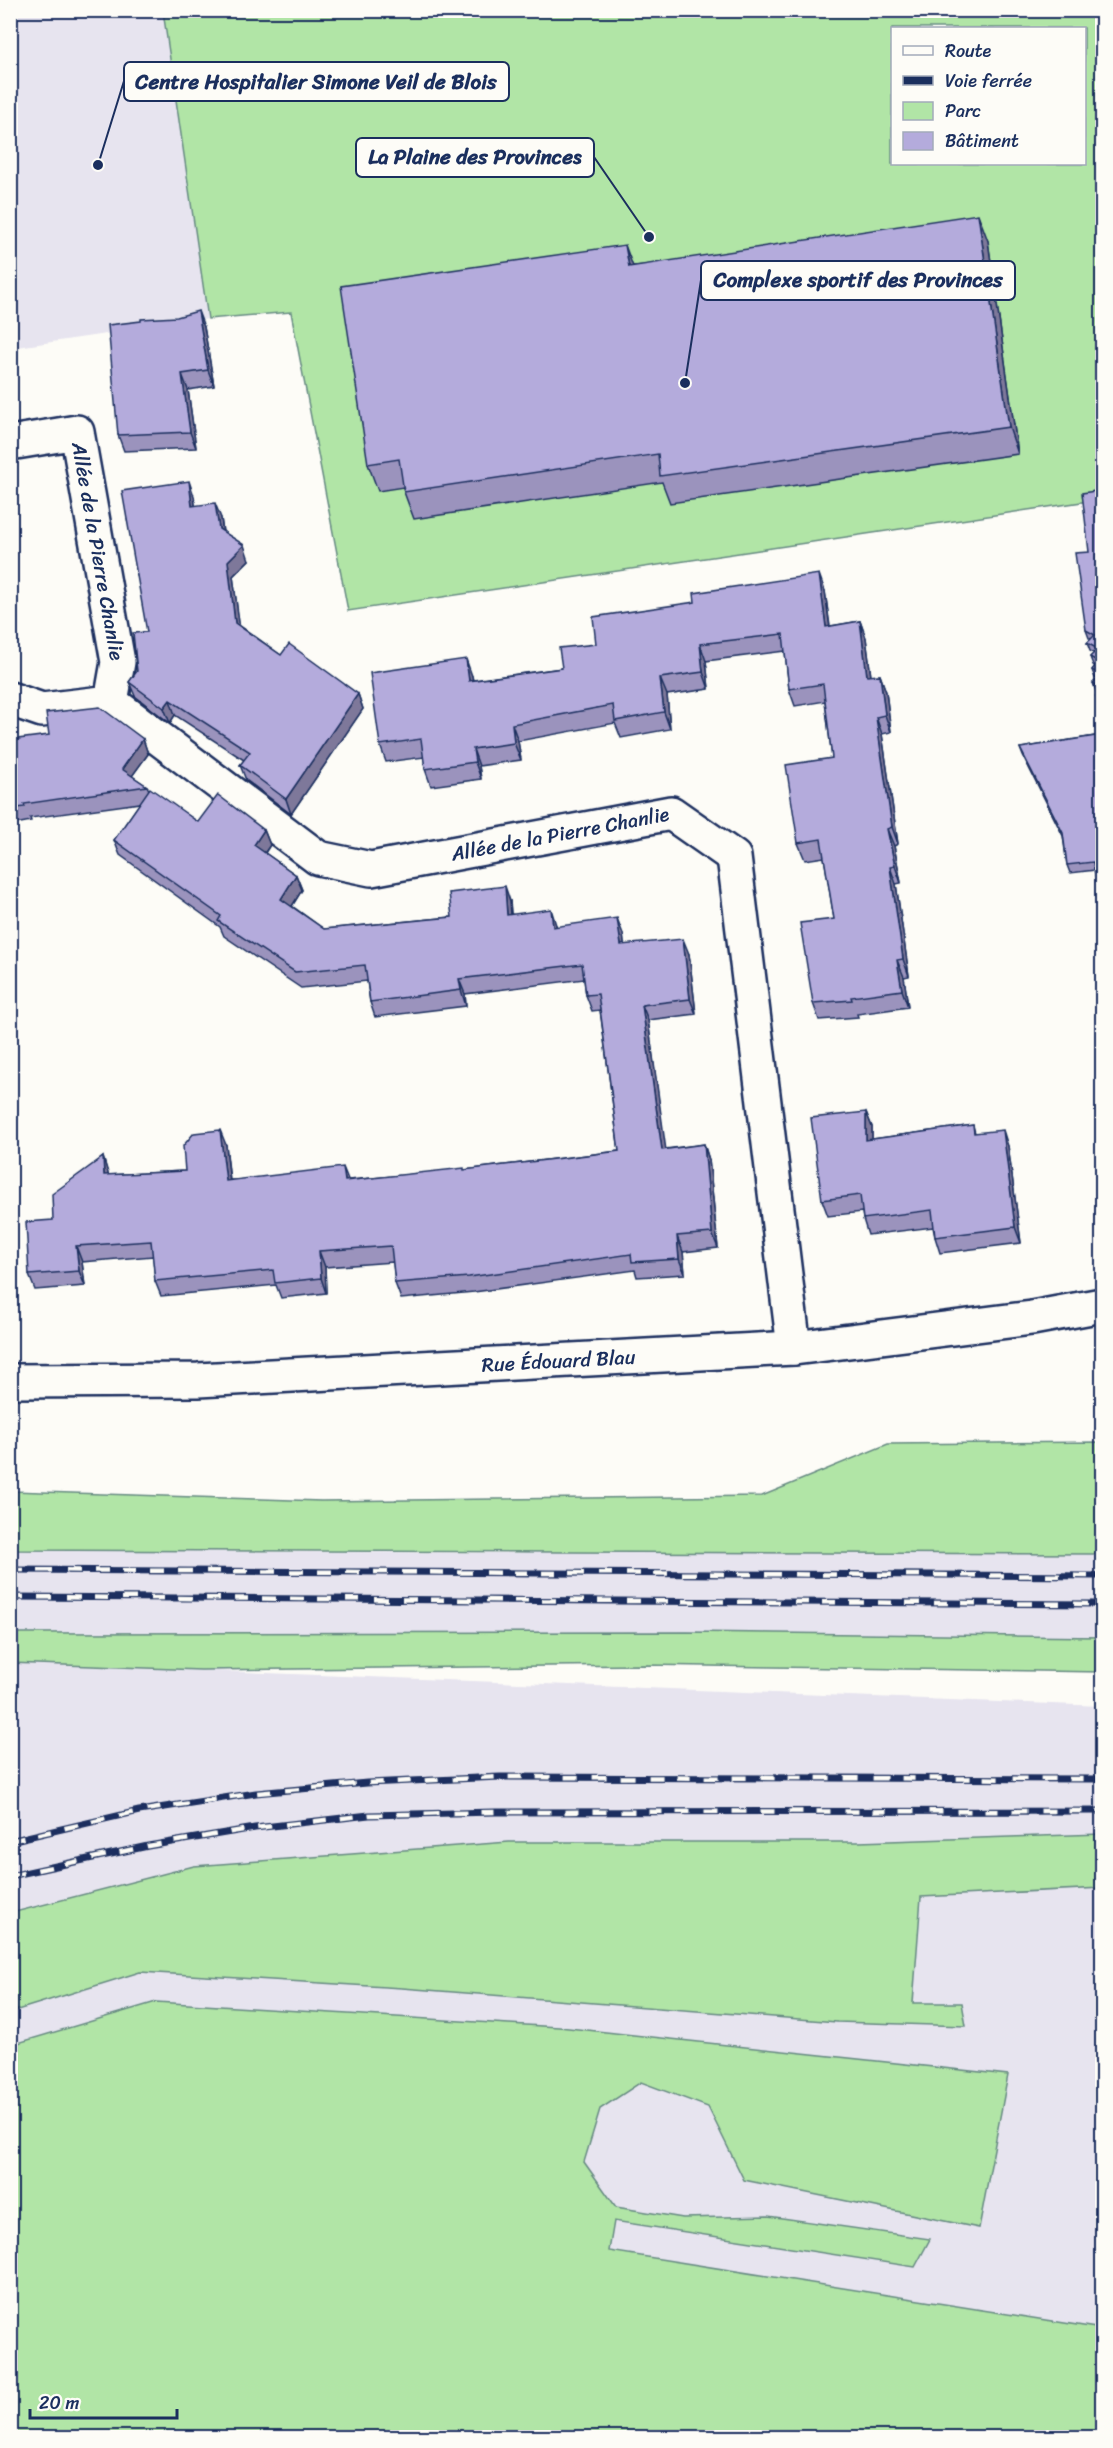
<svg xmlns="http://www.w3.org/2000/svg" width="1113" height="2448" font-family="Sriracha,sans-serif">
<style>
.built{fill:#e7e4ef}
.green{fill:#b1e5a6;stroke:#668a82;stroke-width:1.5;fill-rule:evenodd}
.lines{fill:none;stroke-linecap:round;stroke-linejoin:round}
.minor-casing{stroke:#1b2f5e;stroke-width:38}
.minor{stroke:#fdfcf7;stroke-width:33}
.rail-casing{stroke:#1b2f5e;stroke-width:7}
.rail{stroke:#fdfcf7;stroke-width:4.5;stroke-dasharray:14;stroke-linecap:butt}
.wall{fill:#9b93bd;stroke:#1b2f5e;stroke-width:1.5}
.shaded-wall{fill:#7e789a;stroke:#1b2f5e;stroke-width:1.5}
.building{fill:#b4abdc;stroke:#1b2f5e;stroke-width:1.5}
.labels{text-anchor:middle;stroke-width:6;stroke-linejoin:round;paint-order:stroke}
.street-label{font-size:20px;fill:#1b2f5e;stroke:#fdfcf7}
.leader{fill:none;stroke:#1b2f5e;stroke-width:2}
.callout-dot{fill:#1b2f5e;stroke:#fdfcf7;stroke-width:2}
.callout{fill:#fdfcf7;stroke:#1b2f5e;stroke-width:2}
.callout-label{font-size:21px;text-anchor:middle;font-weight:bold;fill:#1b2f5e}
</style>
<rect width="100%" height="100%" fill="#fdfcf7"/>
<filter id="ink" filterUnits="userSpaceOnUse"><feTurbulence type="fractalNoise" baseFrequency=".0167" numOctaves="2"/><feDisplacementMap in="SourceGraphic" scale="12" xChannelSelector="R" yChannelSelector="G"/><feConvolveMatrix kernelMatrix="1 2 1 2 8 2 1 2 1" color-interpolation-filters="sRGB"/></filter>
<g filter="url(#ink)">
<g class="built">
<polygon points="10,11 163,11 208,319 11,348"/>
<polygon points="1102,1487 1102,1672 644,1665 218,1671 1102,1706 1102,2437 11,2438 11,1550 517,1553"/>
</g>
<g class="green">
<path d="M163,11H1102V499L348,611L291,312L208,319ZM892,28H1084V164H892Z"/>
<polygon points="1102,1442 1102,1554 11,1550 11,1491 321,1501 762,1496 888,1444"/>
<polygon points="687,1632 1102,1637 1102,1672 644,1665 201,1670 10,1663 11,1633"/>
<polygon points="1102,1834 1102,1888 921,1897 913,2003 962,2003 966,2026 837,2022 402,1988 140,1972 11,2012 11,1913 194,1866 509,1842 859,1842"/>
<polygon points="156,2002 559,2027 1008,2075 979,2228 744,2180 708,2107 641,2082 600,2109 584,2162 616,2207 683,2218 768,2216 930,2239 915,2267 614,2221 609,2251 1102,2329 1102,2437 11,2437 11,2045"/>
</g>
<g class="lines">
<g class="minor-casing">
<g id="minor">
<path id="s1" d="M10,443L77,432L118,662L111,702"/>
<path id="s2" d="M10,699L42,710L111,702L318,858L371,869L671,813L734,857L794,1348"/>
<path id="s3" d="M10,1381L198,1380L794,1348L1032,1318L1102,1305"/>
</g>
</g>
<use href="#minor" class="minor"/>
<g class="rail-casing">
<g id="rail">
<polyline points="10,1570 1102,1576"/>
<polyline points="10,1597 1102,1604"/>
<polyline points="10,1841 139,1811 256,1793 367,1783 500,1777 1102,1779"/>
<polyline points="10,1876 148,1846 255,1828 369,1815 496,1812 1102,1811"/>
</g>
</g>
<use href="#rail" class="rail"/>
</g>
<g class="wall">
<polygon points="988,241 1018,454 670,503 662,482 414,519 404,492 403,487 378,491 368,464 633,266"/>
<polygon points="204,327 214,386 188,390 196,448 124,451 118,435"/>
<polygon points="1102,490 1102,707 1099,705 1096,696 1100,693 1096,691 1093,683 1098,679 1095,678 1092,670 1095,666 1093,665 1090,657 1094,653 1090,651 1087,643 1091,639 1089,638 1086,630 1089,552"/>
<polygon points="194,496 195,506 221,518 223,531 249,560 233,576 239,625 281,655 358,694 363,709 291,814 246,780 240,765 244,760 175,715 170,723 135,696 129,682 137,671 147,632"/>
<polygon points="825,591 830,626 860,621 866,638 871,676 880,675 886,692 891,732 882,734 898,844 894,846 901,883 896,884 909,976 904,977 908,1007 857,1014 858,1017 819,1020 813,1003 834,919 824,857 805,860 798,843 832,758 825,701 795,706 789,689 785,651 706,661 709,689 667,695 670,729 621,738 615,723 518,741 521,760 479,766 481,779 431,786 425,769 424,757 386,762 380,745 472,676 473,680 562,668 596,644"/>
<polygon points="1102,735 1095,870 1070,873 1067,865 1063,836 1023,756 1020,748"/>
<polygon points="143,739 148,754 132,776 147,786 149,790 198,822 264,830 270,845 265,853 296,875 302,890 292,906 324,929 452,917 510,901 511,914 556,925 557,927 623,934 624,945 689,954 696,1014 648,1020 665,1149 704,1144 709,1160 718,1248 683,1252 685,1274 637,1277 635,1270 474,1292 401,1299 395,1283 393,1262 325,1267 326,1293 281,1298 276,1285 161,1296 155,1281 153,1256 82,1262 85,1286 35,1290 29,1275 53,1220 103,1157 108,1175 185,1171 226,1145 230,1180 348,1180 464,1170 619,1151 600,1010 592,1011 586,995 584,979 465,994 466,1006 375,1017 370,1002 367,981 301,988 224,936 220,927 120,855 114,840 140,803 30,818 31,821 10,825 10,740"/>
<polygon points="866,1112 872,1127 872,1139 973,1125 975,1133 1008,1146 1021,1243 940,1253 935,1237 933,1227 868,1235 863,1219 862,1212 828,1216 822,1200"/>
</g>
<g class="shaded-wall">
<polygon points="978,214 988,241 1018,454 1009,427"/>
<polygon points="625,245 635,272 629,267"/>
<polygon points="198,311 204,327 214,386 208,370"/>
<polygon points="182,374 188,390 196,448 190,432"/>
<polygon points="189,481 194,496 197,521 192,506"/>
<polygon points="215,503 221,518 224,544 219,529"/>
<polygon points="244,545 249,560 233,576 241,637 235,623 228,561"/>
<polygon points="819,574 825,591 832,644 826,627"/>
<polygon points="860,621 866,638 873,693 867,676"/>
<polygon points="700,644 706,661 709,689 703,672"/>
<polygon points="466,659 472,676 475,698 469,681"/>
<polygon points="880,675 886,692 891,732 885,715"/>
<polygon points="660,678 667,695 670,729 664,712"/>
<polygon points="358,694 363,709 291,814 286,799"/>
<polygon points="170,700 175,715 170,723 164,708"/>
<polygon points="876,717 882,734 898,844 892,827"/>
<polygon points="512,724 518,741 521,760 514,743"/>
<polygon points="143,739 148,754 127,783 122,769"/>
<polygon points="473,749 479,766 481,779 475,762"/>
<polygon points="887,829 894,846 901,883 895,866"/>
<polygon points="264,830 270,845 259,861 254,845"/>
<polygon points="890,867 896,884 909,976 903,959"/>
<polygon points="296,875 302,890 287,914 281,899"/>
<polygon points="505,886 510,901 512,930 507,915"/>
<polygon points="551,909 556,925 558,942 553,927"/>
<polygon points="617,918 623,934 626,961 621,945"/>
<polygon points="683,939 689,954 696,1014 690,999"/>
<polygon points="897,960 904,977 908,1007 902,990"/>
<polygon points="459,979 465,994 466,1006 461,990"/>
<polygon points="642,1005 648,1020 668,1165 662,1150"/>
<polygon points="866,1112 872,1127 872,1156 866,1140"/>
<polygon points="220,1130 226,1145 231,1196 226,1181"/>
<polygon points="1003,1130 1008,1146 1021,1243 1015,1227"/>
<polygon points="704,1144 709,1160 718,1248 712,1233"/>
<polygon points="103,1157 108,1173 109,1190 104,1175"/>
<polygon points="343,1167 349,1182 345,1181"/>
<polygon points="677,1236 683,1252 685,1274 679,1259"/>
<polygon points="76,1246 82,1262 85,1286 79,1271"/>
<polygon points="319,1251 325,1267 326,1293 321,1278"/>
</g>
<g class="building">
<polygon points="978,214 1009,427 660,476 658,454 404,492 399,459 368,464 341,286 625,245 629,267"/>
<polygon points="198,311 208,370 182,374 190,432 118,435 108,325 141,321 141,319 177,317"/>
<polygon points="189,481 192,506 215,503 219,529 244,545 228,561 235,623 281,655 289,644 358,694 286,799 240,765 250,752 170,700 164,708 129,682 137,671 133,633 147,632 122,491"/>
<polygon points="1102,490 1102,688 1093,683 1102,675 1092,670 1099,662 1090,657 1098,649 1087,643 1095,635 1086,630 1075,553 1089,552 1082,493"/>
<polygon points="819,574 826,627 860,621 867,676 880,675 885,715 876,717 892,827 887,829 895,866 890,867 903,959 897,960 902,990 851,997 852,1000 813,1003 800,923 834,919 821,839 798,843 786,765 832,758 823,684 789,689 783,634 700,644 703,672 660,678 664,712 615,721 613,705 512,724 514,743 473,749 475,762 425,769 421,739 380,745 370,673 466,659 469,681 562,668 559,648 596,644 593,617 695,602 694,593"/>
<polygon points="1102,692 1102,700 1096,696"/>
<polygon points="100,707 143,739 122,769 147,786 24,804 25,807 10,809 10,740 49,735 46,713"/>
<polygon points="1102,735 1102,919 1093,862 1067,865 1063,833 1020,748"/>
<polygon points="150,788 198,822 218,795 264,830 254,845 296,875 281,899 324,929 452,917 449,893 505,886 507,915 551,909 553,927 617,918 621,945 683,939 690,999 642,1005 662,1150 704,1144 712,1233 677,1236 679,1259 632,1262 631,1254 469,1277 395,1283 391,1246 319,1251 321,1278 275,1283 273,1270 155,1281 151,1241 76,1246 79,1271 29,1275 26,1222 53,1220 52,1194 103,1157 104,1175 185,1171 183,1146 194,1133 220,1130 226,1181 343,1167 345,1181 464,1168 464,1170 619,1151 598,994 586,995 582,964 459,979 461,990 370,1002 365,965 295,972 218,921 221,916 114,840"/>
<polygon points="1100,1009 1102,1009 1102,1028"/>
<polygon points="866,1112 866,1140 973,1125 974,1133 1003,1130 1015,1227 935,1237 932,1210 863,1219 860,1195 822,1200 811,1118"/>
</g>
</g>
<g class="labels">
<g class="street-label">
<text dy="7" stroke="none"><textPath href="#s1" startOffset="189">Allée de la Pierre Chanlie</textPath></text>
<text dy="7" stroke="none"><textPath href="#s2" startOffset="609">Allée de la Pierre Chanlie</textPath></text>
<text dy="7" stroke="none"><textPath href="#s3" startOffset="549">Rue Édouard Blau</textPath></text>
</g>
</g>
<path class="leader" d="M98 165L124 81M649 237L594 157M685 383L701 280"/>
<g class="callout-dot">
<circle cx="98" cy="165" r="6"/>
<circle cx="649" cy="237" r="6"/>
<circle cx="685" cy="383" r="6"/>
</g>
<g class="callout">
<rect x="124" y="62" width="385" height="39" rx="6"/>
<rect x="356" y="138" width="238" height="39" rx="6"/>
<rect x="701" y="261" width="314" height="39" rx="6"/>
</g>
<g class="callout-label">
<text x="316" y="89">Centre Hospitalier Simone Veil de Blois</text>
<text x="475" y="164">La Plaine des Provinces</text>
<text x="858" y="287">Complexe sportif des Provinces</text>
</g>
<rect width="1113" height="2448" fill="none" stroke="#fdfcf7" stroke-width="36"/>
<rect x="18" y="18" width="1077" height="2412" fill="none" stroke="#1b2f5e" stroke-width="2" filter="url(#ink)"/>
<rect x="891" y="27" width="195" height="138" fill="#fdfcf7" stroke="#a3aaba" stroke-width="1.5"/>
<rect x="903" y="46" width="30" height="9" fill="#fdfcf7" stroke="#a3aaba" stroke-width="1.5"/>
<text x="945" y="57" font-size="18" fill="#1b2f5e">Route</text>
<rect x="903" y="76" width="30" height="9" fill="#1b2f5e" stroke="#a3aaba" stroke-width="1.5"/>
<text x="945" y="87" font-size="18" fill="#1b2f5e">Voie ferrée</text>
<rect x="903" y="102" width="30" height="18" fill="#b1e5a6" stroke="#a3aaba" stroke-width="1.5"/>
<text x="945" y="117" font-size="18" fill="#1b2f5e">Parc</text>
<rect x="903" y="132" width="30" height="18" fill="#b4abdc" stroke="#a3aaba" stroke-width="1.5"/>
<text x="945" y="147" font-size="18" fill="#1b2f5e">Bâtiment</text>
<path d="M30 2409v9h147v-9" fill="none" stroke="#1b2f5e" stroke-width="3"/>
<text x="39" y="2409" font-size="18" fill="#1b2f5e" stroke="#fdfcf7" stroke-width="4.5" paint-order="stroke">20 m</text>
</svg>
